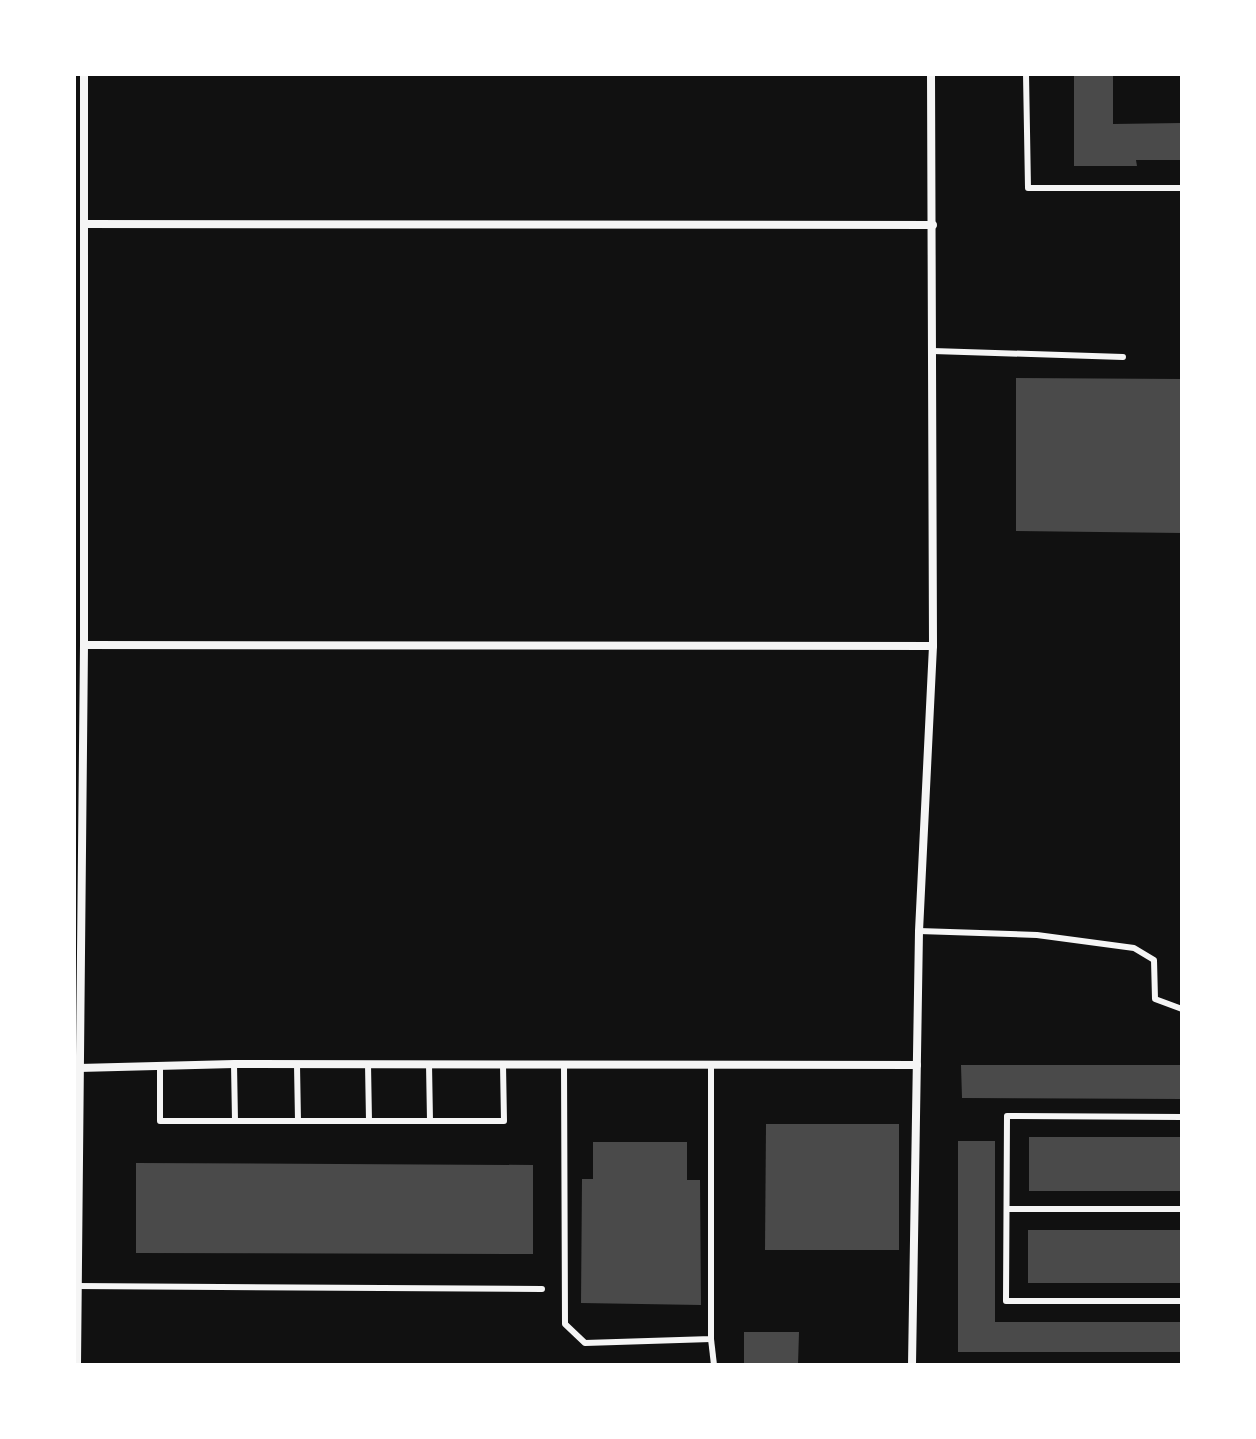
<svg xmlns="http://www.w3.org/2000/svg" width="1256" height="1439" font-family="Signika,sans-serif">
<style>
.building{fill:#4a4a4a}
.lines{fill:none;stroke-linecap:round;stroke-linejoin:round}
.service{stroke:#f5f5f5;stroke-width:6}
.minor{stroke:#f5f5f5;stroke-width:8}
</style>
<rect width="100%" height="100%" fill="#111"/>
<g class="building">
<polygon points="1074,74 1113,74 1113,124 1182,123 1182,160 1136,160 1137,166 1074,166"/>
<polygon points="1016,378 1182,379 1182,533 1016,531"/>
<polygon points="961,1065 1182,1065 1182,1099 962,1098"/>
<polygon points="766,1124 899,1124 899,1250 765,1250"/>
<rect x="1029" y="1137" width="153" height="54"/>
<polygon points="958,1141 995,1141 995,1322 1182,1322 1182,1352 958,1352"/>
<polygon points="593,1142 687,1142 687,1180 700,1180 701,1305 581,1303 582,1179 593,1179"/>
<polygon points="136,1163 533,1165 533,1254 136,1253"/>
<rect x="1028" y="1230" width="154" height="53"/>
<polygon points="744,1332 799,1332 798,1365 744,1365"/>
</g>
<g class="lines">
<g class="service">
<polyline points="1026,74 1028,188 1182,188"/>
<polyline points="933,351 1123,357"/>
<polyline points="919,931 1037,935 1134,948 1154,960 1155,999 1182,1009"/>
<polyline points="234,1064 235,1121"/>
<polyline points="368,1064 369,1121"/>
<polyline points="429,1064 430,1121"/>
<polyline points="297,1065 298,1121"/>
<polyline points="564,1065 565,1324 585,1343 711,1339 711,1065"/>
<polyline points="160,1067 160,1121 504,1121 503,1065"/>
<polyline points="1182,1117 1007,1116 1006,1301 1182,1301"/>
<polyline points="1007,1209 1182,1209"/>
<polyline points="77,1286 542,1289"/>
<polyline points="711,1339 714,1365"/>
</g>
<g class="minor">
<polyline points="84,224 933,225"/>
<polyline points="84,645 933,646"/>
<polyline points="79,1068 234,1064 917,1065"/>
<polyline points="77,1365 84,645 84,74"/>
<polyline points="912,1365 919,931 933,646 931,74"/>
</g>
</g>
<rect width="1256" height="1439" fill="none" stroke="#ffffff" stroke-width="152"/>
</svg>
